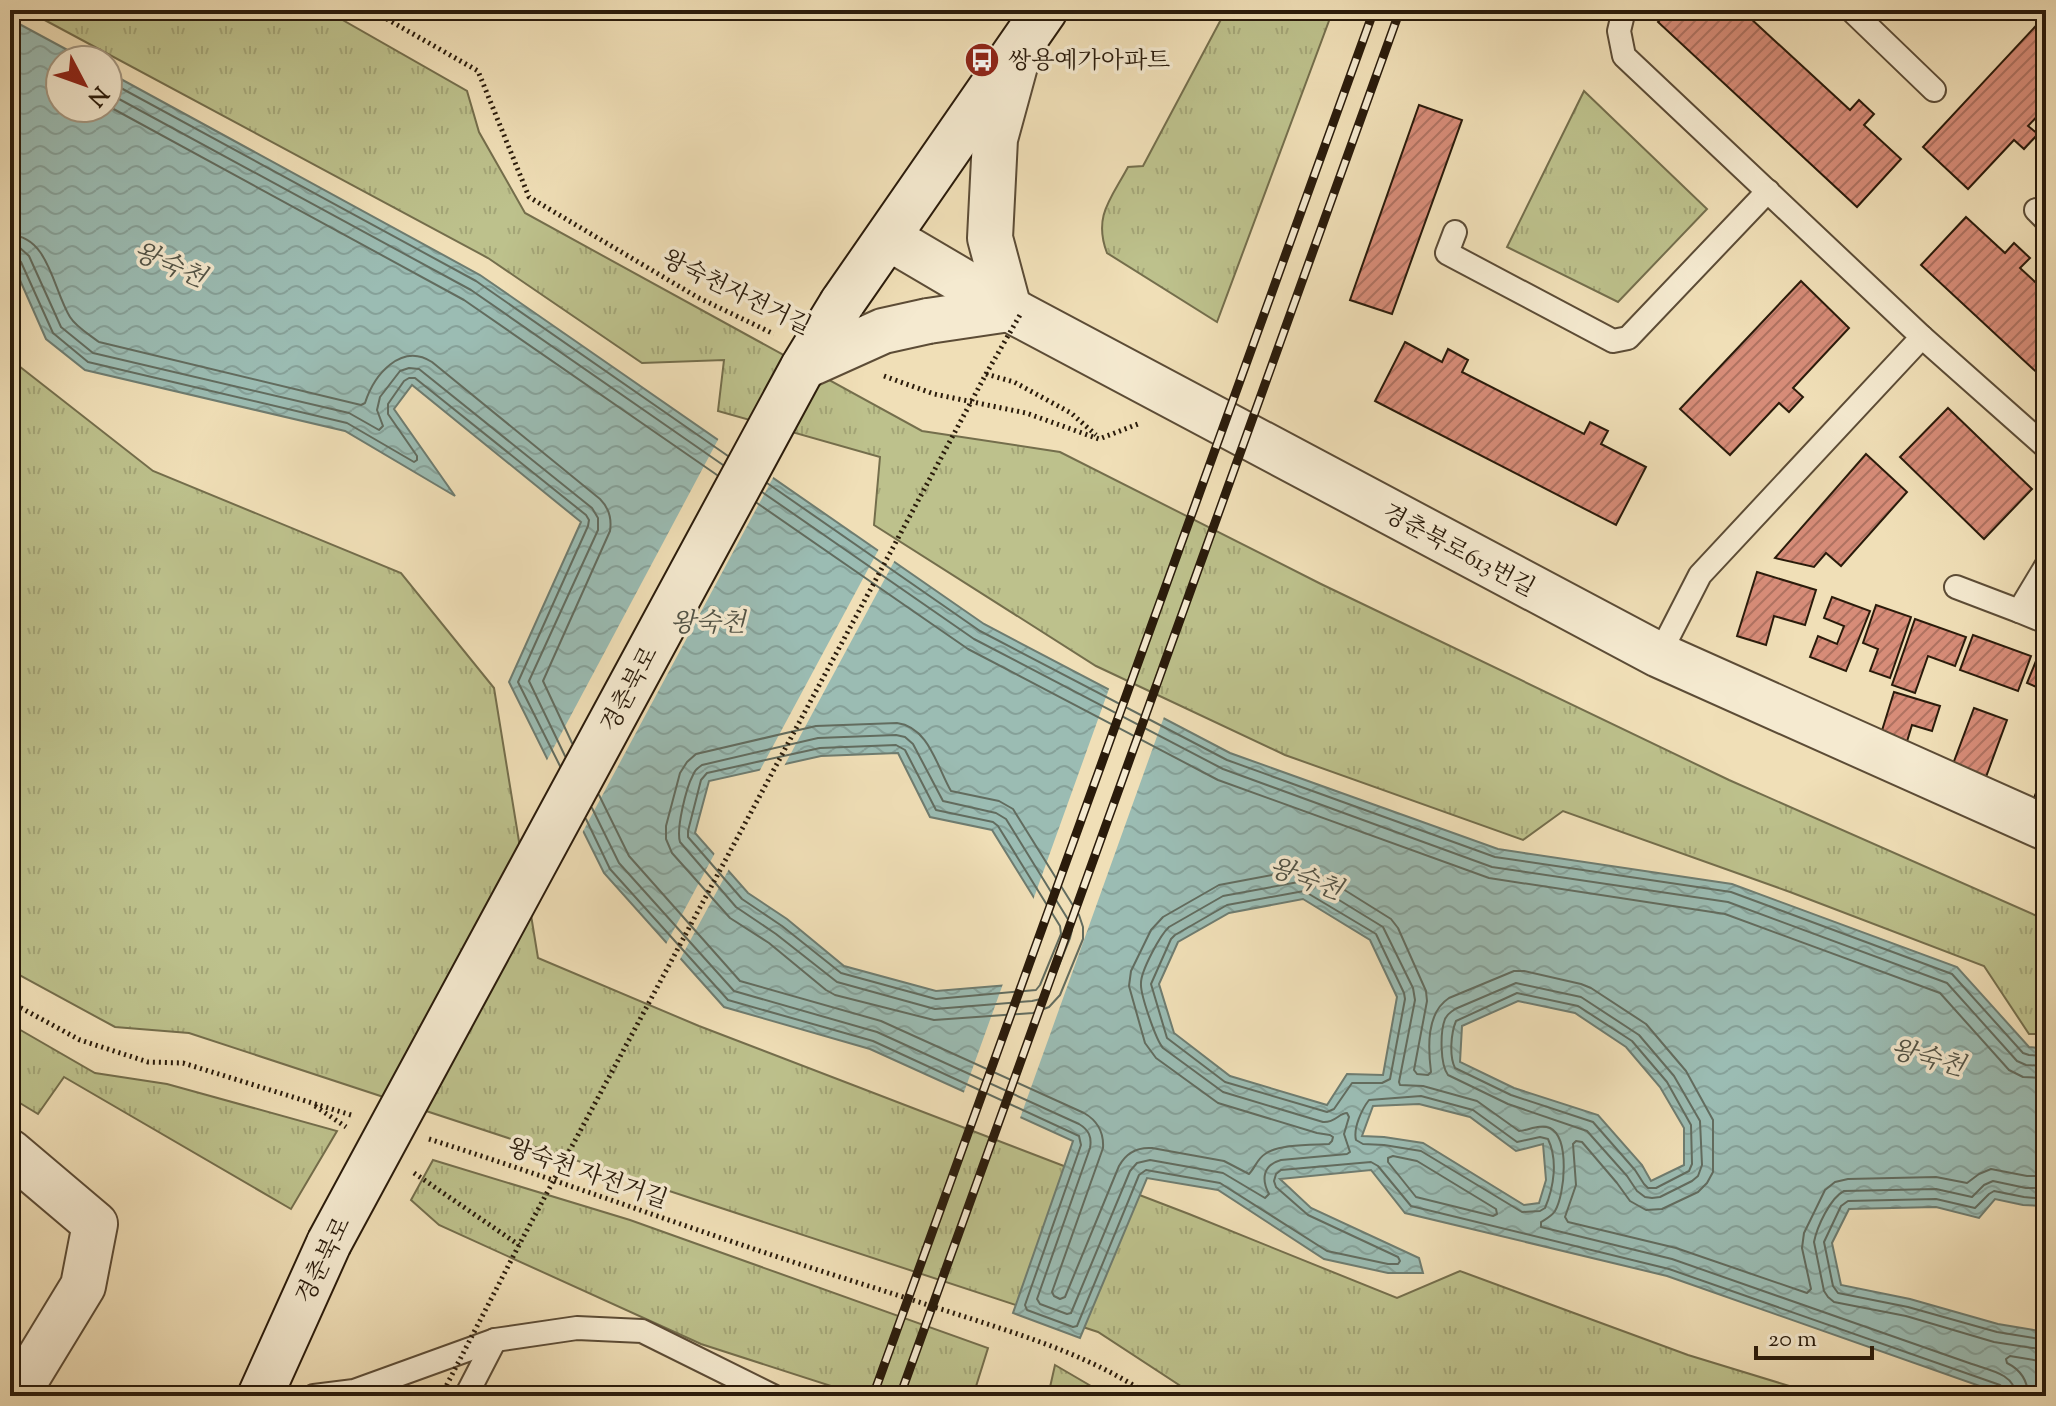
<svg xmlns="http://www.w3.org/2000/svg" width="2056" height="1406" font-family="'Sorts Mill Goudy','Noto Serif KR',serif">
<style>
.grass{fill:url(#grass-tufts);stroke:#746e4c;stroke-width:2}
.water{fill:url(#water-waves);stroke:#6e7c70;stroke-width:2;fill-rule:evenodd}
.pier{fill:#f0dfb7}
.lines{fill:none;stroke-linecap:round;stroke-linejoin:round}
.shore{stroke:#626c5f;stroke-width:2}
.building{fill:url(#building-hatch);stroke:#2a1b0b;stroke-width:2}
.lane-casing{stroke:#5c4c36;stroke-width:26}
.street-casing{stroke:#5c4c36;stroke-width:48}
.secondary-casing{stroke:#2a1b0b;stroke-width:48}
.path{stroke:#2a1b0b;stroke-width:5;stroke-dasharray:2 4;stroke-linecap:butt}
.lane{stroke:#f5ead0;stroke-width:22}
.street{stroke:#f5ead0;stroke-width:44}
.secondary{stroke:#f5ead0;stroke-width:44}
.rail-casing{stroke:#2a1b0b;stroke-width:9}
.rail{stroke:#f5ead0;stroke-width:6;stroke-dasharray:18;stroke-linecap:butt}
.street-bridge-casing{stroke:#5c4c36;stroke-width:48;stroke-linecap:butt}
.secondary-bridge-casing{stroke:#2a1b0b;stroke-width:48;stroke-linecap:butt}
.path-bridge{stroke:#2a1b0b;stroke-width:5;stroke-dasharray:2 4;stroke-linecap:butt}
.street-bridge{stroke:#f5ead0;stroke-width:44}
.secondary-bridge{stroke:#f5ead0;stroke-width:44}
.labels{text-anchor:middle;stroke-width:7;stroke-linejoin:round;paint-order:stroke}
.poi-label{font-size:24px;fill:#2a1b0b;stroke:#f5ead0;text-anchor:start}
.street-label{font-size:24px;fill:#2a1b0b;stroke:#f5ead0}
.water-label{font-size:26px;font-style:italic;fill:#525346;stroke:#f5ead0}
</style>
<defs>
<pattern id="grass-tufts" width="24" height="20" patternUnits="userSpaceOnUse" patternTransform="scale(2)"><rect width="24" height="20" fill="#bdc18c"/><path d="M3 7l-1-3M5 7V3M7 7l1-3M15 17l-1-3M17 17v-4M19 17l1-3" fill="none" stroke="#a3a577"/></pattern>
<pattern id="water-waves" width="16" height="10" patternUnits="userSpaceOnUse" patternTransform="scale(2)"><rect width="16" height="10" fill="#9bbcb3"/><path d="M0 5q4-4 8 0t8 0" fill="none" stroke="#86a199"/></pattern>
<pattern id="building-hatch" width="6" height="6" patternUnits="userSpaceOnUse" patternTransform="scale(2)"><rect width="6" height="6" fill="#d78c78"/><path d="M-1 1l2-2M0 6l6-6M5 7l2-2" fill="none" stroke="#af7261"/></pattern>
</defs>
<rect width="100%" height="100%" fill="#f0dfb7"/>
<filter id="stains"><feTurbulence type="fractalNoise" baseFrequency=".0025" numOctaves="4"/><feColorMatrix values="0 0 0 0 .2 0 0 0 0 .09 0 0 0 0 .02 0 0 0 .5 -.17"/></filter>
<radialGradient id="worn" r=".72"><stop offset=".6" stop-color="#630" stop-opacity="0"/><stop offset="1" stop-color="#630" stop-opacity=".3"/></radialGradient>
<g class="grass">
<polygon points="26,10 325,10 467,91 479,132 525,213 922,431 1060,452 1321,584 1729,780 2046,920 2046,1034 2029,1034 1984,966 1790,892 1563,811 1523,840 1285,755 1096,666 874,525 880,457 718,411 724,360 642,363 488,258"/>
<path d="M1226,10H1333L1217,322L1107,253C1093,216 1111,199 1128,167L1143,166Z"/>
<polygon points="1584,91 1707,209 1618,302 1507,247"/>
<polygon points="10,359 153,471 401,573 494,688 538,958 699,1026 1189,1214 1397,1298 1460,1271 1688,1355 1822,1396 1196,1396 1098,1332 189,1033 115,1027 10,970"/>
<polygon points="10,1024 95,1073 167,1084 337,1131 291,1209 64,1077 38,1114 10,1097"/>
<polygon points="433,1160 630,1220 988,1348 973,1396 862,1396 701,1344 439,1225 411,1200"/>
<polygon points="1055,1365 1108,1396 1048,1396"/>
</g>
<path class="water" d="M10,19L86,60H60V108H108V72L480,275L984,624L1230,753L1498,849L1732,884L1957,967L2029,1047L2046,1049V1206L2023,1205L1995,1199L1979,1218L1936,1207L1849,1209L1832,1243L1841,1285L1910,1299L1998,1324L2046,1332V1396H2008L1667,1276L1405,1213L1371,1170L1280,1179L1311,1208L1419,1258L1423,1273H1388L1324,1259L1218,1190L1147,1178L1080,1338L1013,1313L1073,1141L870,1049L724,1007L604,873L509,682L581,522L412,385L394,409L455,496L345,431L85,370L46,339L12,262L10,261ZM898,753L930,817L992,830L1054,930L1032,983L936,991L844,966L787,919L748,893L695,833L709,781L821,756ZM1303,899L1370,940L1397,997L1383,1075L1347,1074L1327,1105L1230,1076L1174,1033L1159,984L1178,942L1229,913ZM1518,1001L1575,1013L1626,1047L1660,1087L1684,1128V1165L1651,1181L1642,1165L1598,1115L1514,1088L1460,1062L1462,1026ZM1419,1104L1470,1117L1516,1151L1543,1144L1546,1180L1539,1203L1524,1205L1423,1143L1384,1137L1362,1136L1373,1106Z"/>
<g class="pier">
<polygon points="720,436 775,474 581,835 545,764"/>
<polygon points="880,547 896,558 783,768 758,774"/>
<polygon points="1110,686 1165,714 1019,1121 963,1095 1004,981 1029,979 1049,931 1032,903"/>
<polygon points="716,851 730,867 678,963 664,948"/>
</g>
<g class="lines">
<g class="shore">
<polyline points="108,81 476,281 728,456"/>
<polyline points="108,93 471,290 723,465"/>
<polyline points="108,106 464,300 717,475"/>
<path d="M10,235C49,236 53,290 70,317C76,327 90,335 99,342L361,405L365,403C374,375 401,342 432,362L600,499C609,508 612,518 610,531L543,681L572,743"/>
<polyline points="10,247 20,248 29,256 61,327 93,353 349,413 379,430 383,426 377,410 380,397 400,371 409,368 419,369 592,508 598,518 598,530 529,681 565,756"/>
<polyline points="10,257 16,257 21,262 53,333 88,362 347,423 414,462 417,460 417,456 388,414 388,404 404,381 409,378 415,378 586,515 589,520 588,526 518,682 560,766"/>
<polyline points="767,483 980,631 1227,760 1495,857 1731,892 1952,974 2023,1053 2029,1055 2046,1056"/>
<polyline points="762,492 974,639 1223,769 1492,867 1728,902 1947,983 2017,1061 2026,1065 2046,1066"/>
<polyline points="757,503 968,649 1218,780 1489,878 1725,914 1940,993 2009,1070 2023,1077 2046,1078"/>
<path d="M897,723C929,727 937,767 951,791L999,801L1013,809L1079,915L1083,927V939L1060,995L1049,1007L1033,1013L934,1020L835,995L826,990L769,943L730,918L672,853L666,839V826L680,773L687,762L696,754L816,726Z"/>
<path d="M896,735L905,737L913,744L943,801L996,813L1006,819L1069,921L1072,930L1070,938L1048,992L1041,999L1032,1001L935,1009L837,982L776,934L736,907L680,842C676,829 686,788 693,775C695,769 697,769 702,765L818,738Z"/>
<polygon points="896,745 905,750 936,810 993,822 998,826 1060,926 1061,934 1040,985 1036,990 936,999 841,973 782,926 742,899 688,837 688,831 701,780 707,773 820,748"/>
<path d="M599,795L629,856L740,981L881,1021L1084,1113C1098,1121 1104,1132 1103,1148L1052,1292L1054,1296L1060,1299L1065,1297L1119,1166C1126,1153 1137,1147 1152,1148L1224,1161L1249,1174C1255,1168 1257,1159 1265,1154C1279,1144 1312,1145 1329,1144L1332,1141L1333,1137L1330,1135L1317,1133L1218,1103L1156,1058L1145,1043L1129,986L1131,971L1151,930L1163,917L1219,885L1298,870H1308L1319,874L1391,919L1398,928L1426,991L1427,1001L1414,1070L1417,1074L1428,1075L1431,1072C1428,1048 1426,1013 1449,998L1514,971H1524L1581,984L1591,988L1646,1024L1686,1071L1713,1120V1172L1707,1183L1698,1192L1662,1209L1646,1210L1630,1201L1617,1183L1582,1142L1576,1141L1573,1144L1576,1185L1565,1217L1568,1222L1676,1248L1807,1293L1811,1289L1802,1248L1804,1233L1825,1190L1835,1182L1848,1179L1936,1177L1967,1183L1979,1174L1991,1169L2027,1176H2046"/>
<path d="M592,808L619,863L734,991L877,1032L1079,1124C1089,1130 1092,1137 1090,1148L1037,1299L1040,1304L1067,1314L1071,1313L1130,1171L1137,1163L1150,1160L1223,1173L1265,1198L1269,1194C1261,1179 1263,1165 1281,1160L1347,1154L1350,1152L1344,1134L1349,1117L1347,1113C1339,1113 1335,1123 1323,1122L1223,1092L1163,1048C1156,1040 1140,994 1141,983C1141,971 1160,935 1169,927L1223,896L1304,881L1313,884L1383,927L1413,988L1415,1000L1399,1082L1400,1085L1423,1086L1477,1101L1519,1131C1529,1130 1540,1124 1550,1128C1570,1138 1565,1194 1555,1211C1552,1216 1546,1219 1541,1222V1227L1672,1259L1969,1363C1988,1370 2015,1373 2016,1396"/>
<polyline points="586,819 610,869 728,1000 873,1041 1079,1136 1081,1145 1025,1305 1027,1310 1073,1327 1077,1326 1139,1175 1146,1170 1220,1183 1327,1251 1388,1264 1398,1264 1400,1261 1398,1257 1308,1215 1276,1187 1274,1181 1276,1174 1281,1170 1371,1162 1378,1166 1411,1206 1669,1269 2000,1385 2005,1389 2006,1396"/>
<polygon points="1304,891 1376,934 1404,993 1405,999 1390,1079 1382,1083 1352,1083 1334,1109 1327,1112 1225,1082 1167,1038 1151,984 1171,939 1175,935 1227,905"/>
<path d="M1516,983L1581,997L1639,1035L1674,1076L1700,1121L1702,1165L1698,1176L1692,1181L1660,1197L1652,1198L1645,1197L1637,1191L1627,1176L1587,1131L1508,1104L1448,1075C1440,1064 1440,1032 1445,1019C1448,1013 1450,1013 1455,1009Z"/>
<path d="M1517,993L1578,1006L1632,1041L1667,1082L1691,1125L1692,1164L1689,1171L1656,1188H1648L1644,1184L1635,1170L1593,1122L1511,1095L1455,1068C1449,1056 1451,1033 1456,1021Z"/>
<path d="M1421,1096L1473,1110L1517,1142L1540,1137L1548,1139C1558,1160 1554,1187 1545,1208L1540,1211L1522,1212L1421,1151L1384,1145L1363,1144L1356,1140C1353,1128 1362,1109 1369,1100Z"/>
<polygon points="1393,1156 1417,1161 1496,1209 1497,1214 1493,1216 1416,1197 1388,1162 1388,1158"/>
<path d="M2046,1188H2026L1993,1181L1984,1185L1972,1197L1936,1189L1844,1191C1830,1198 1817,1227 1814,1242L1824,1291L1828,1297L1834,1302L1906,1316L1994,1342L2046,1350"/>
<polyline points="2046,1199 2024,1197 1994,1191 1989,1194 1975,1208 1936,1199 1848,1201 1841,1206 1824,1242 1833,1286 1838,1293 1908,1307 1997,1332 2046,1340"/>
<path d="M2028,1396C2028,1380 2021,1370 2007,1363L2006,1359L2010,1356L2046,1362"/>
</g>
</g>
<g class="building">
<polygon points="1669,10 1756,10 1749,17 1850,110 1859,100 1874,114 1864,125 1901,159 1857,207 1658,22"/>
<polygon points="2046,15 2046,107 2028,126 2038,134 2024,149 2014,140 1968,189 1923,147"/>
<polygon points="1419,105 1462,120 1392,314 1350,300"/>
<polygon points="1966,217 2005,253 2014,243 2030,258 2020,268 2046,292 2046,381 1921,265"/>
<polygon points="1801,281 1849,328 1793,388 1803,397 1789,412 1779,403 1730,455 1680,409"/>
<polygon points="1405,342 1442,362 1448,349 1468,360 1462,372 1584,434 1590,422 1608,431 1601,444 1646,467 1616,525 1375,401"/>
<polygon points="1948,408 2032,489 1984,539 1900,457"/>
<polygon points="1866,454 1907,492 1841,566 1826,553 1814,567 1775,558"/>
<polygon points="1757,572 1816,590 1805,625 1774,616 1766,645 1737,636"/>
<polygon points="1832,597 1870,611 1846,671 1810,657 1818,636 1837,644 1844,626 1824,618"/>
<polygon points="1876,605 1911,617 1890,678 1870,671 1878,649 1863,643"/>
<polygon points="1915,619 1966,637 1955,666 1928,656 1915,693 1892,685"/>
<polygon points="1973,635 2031,656 2018,691 1960,670"/>
<polygon points="2038,656 2046,659 2046,691 2027,683"/>
<polygon points="1894,692 1940,706 1932,731 1912,725 1905,748 1879,740"/>
<polygon points="1974,708 2007,720 1986,777 1953,764"/>
<polygon points="2046,768 2046,803 2034,798"/>
</g>
<g class="lines">
<g class="lane-casing">
<g id="lane">
<polyline points="1624,10 1619,31 1624,56 1922,337 1700,575 1659,655"/>
<polyline points="1851,10 1934,90"/>
<polyline points="2036,210 2046,220"/>
<polyline points="1455,232 1447,253 1613,341 1628,338 1768,191"/>
<polyline points="1922,337 2046,447"/>
<polyline points="1956,587 2019,611 2046,566"/>
<polyline points="2019,611 2046,622"/>
<polyline points="314,1396 354,1391 495,1340 577,1328 642,1331 773,1396"/>
<polyline points="466,1396 495,1340"/>
</g>
</g>
<g class="street-casing">
<g id="street">
<polyline points="889,238 1020,315 1659,655 2046,828"/>
<polyline points="928,321 1009,309 990,238 995,139 1019,51"/>
<polyline points="10,1152 95,1224 83,1286 16,1396"/>
</g>
</g>
<g class="secondary-casing">
<g id="secondary">
<polyline points="842,303 1045,10"/>
<polyline points="260,1396 329,1243"/>
</g>
</g>
<g class="path">
<polyline points="371,10 478,71 529,197 697,297 774,334"/>
<polyline points="986,374 1014,382 1071,413 1096,435"/>
<polyline points="884,376 934,394 1026,413 1099,439 1138,424"/>
<polyline points="10,1002 80,1040 148,1062 183,1063 351,1115"/>
<polyline points="315,1106 346,1127"/>
<path d="M429,1139C561,1181 690,1229 821,1271C872,1287 922,1303 972,1319C1034,1339 1096,1359 1150,1396"/>
<polyline points="414,1173 519,1245"/>
</g>
<use href="#lane" class="lane"/>
<use href="#street" class="street"/>
<use href="#secondary" class="secondary"/>
<g class="rail-casing">
<g id="rail">
<polyline points="873,1396 1374,10"/>
<polyline points="900,1396 1400,10"/>
</g>
</g>
<use href="#rail" class="rail"/>
<g class="street-bridge-casing">
<polyline id="street-bridge" points="803,367 883,331 928,321"/>
</g>
<g class="secondary-bridge-casing">
<polyline id="secondary-bridge" points="329,1243 803,367 842,303"/>
</g>
<polyline class="path-bridge" points="441,1396 519,1245 986,374 1020,315"/>
<use href="#street-bridge" class="street-bridge"/>
<use href="#secondary-bridge" class="secondary-bridge"/>
</g>
<defs>
<g id="bus-disc" transform="scale(1.8)"><circle r="9.5" fill="#8f2418" stroke="#f5ead0"/><path d="M-5-6H5V4H4V6H2V4H-2V6H-4V4H-5ZM-3.5-4V0h7V-4ZM-3.5 1.2v1.5H-2V1.2ZM2 1.2v1.5H3.5V1.2Z" fill="#fff"/></g>
</defs>
<g fill-rule="evenodd">
<use href="#bus-disc" x="982" y="60"/>
</g>
<g class="labels">
<g class="poi-label">
<text x="1008" y="68">쌍용예가아파트</text>
</g>
<g class="street-label">
<text transform="translate(737 292) rotate(26)" y="8">왕숙천자전거길</text>
<text transform="translate(1459 550) rotate(28)" y="8">경춘북로613번길</text>
<text transform="translate(629 689) rotate(-62)" y="8">경춘북로</text>
<text transform="translate(588 1173) rotate(19)" y="8">왕숙천 자전거길</text>
<text transform="translate(323 1260) rotate(-64)" y="8">경춘북로</text>
</g>
<g class="water-label">
<text transform="translate(170 264) rotate(23)" y="9">왕숙천</text>
<text x="708" y="631">왕숙천</text>
<text transform="translate(1306 878) rotate(20)" y="9">왕숙천</text>
<text transform="translate(1928 1057) rotate(15)" y="9">왕숙천</text>
</g>
</g>
<rect width="2056" height="1406" fill="none" stroke="#f0dfb7" stroke-width="40"/>
<rect x="12" y="12" width="2032" height="1382" fill="none" stroke="#2a1b0b" stroke-width="4"/>
<rect x="20" y="20" width="2016" height="1366" fill="none" stroke="#2a1b0b" stroke-width="2"/>
<g transform="translate(84 84) rotate(131)"><circle r="38" fill="#f5ead0" stroke="#a49781" stroke-width="2"/>
<path d="M0-6L14 30L0 20L-14 30Z" fill="#8f2418"/>
<text y="-12" font-size="22" font-weight="bold" text-anchor="middle" fill="#2a1b0b">N</text>
</g>
<path d="M1756 1346v12h116v-12" fill="none" stroke="#2a1b0b" stroke-width="4"/>
<text x="1768" y="1346" font-size="24" fill="#2a1b0b" stroke="#f5ead0" stroke-width="6" paint-order="stroke">20 m</text>
<rect width="100%" height="100%" filter="url(#stains)"/>
<rect width="100%" height="100%" fill="url(#worn)"/>
</svg>
